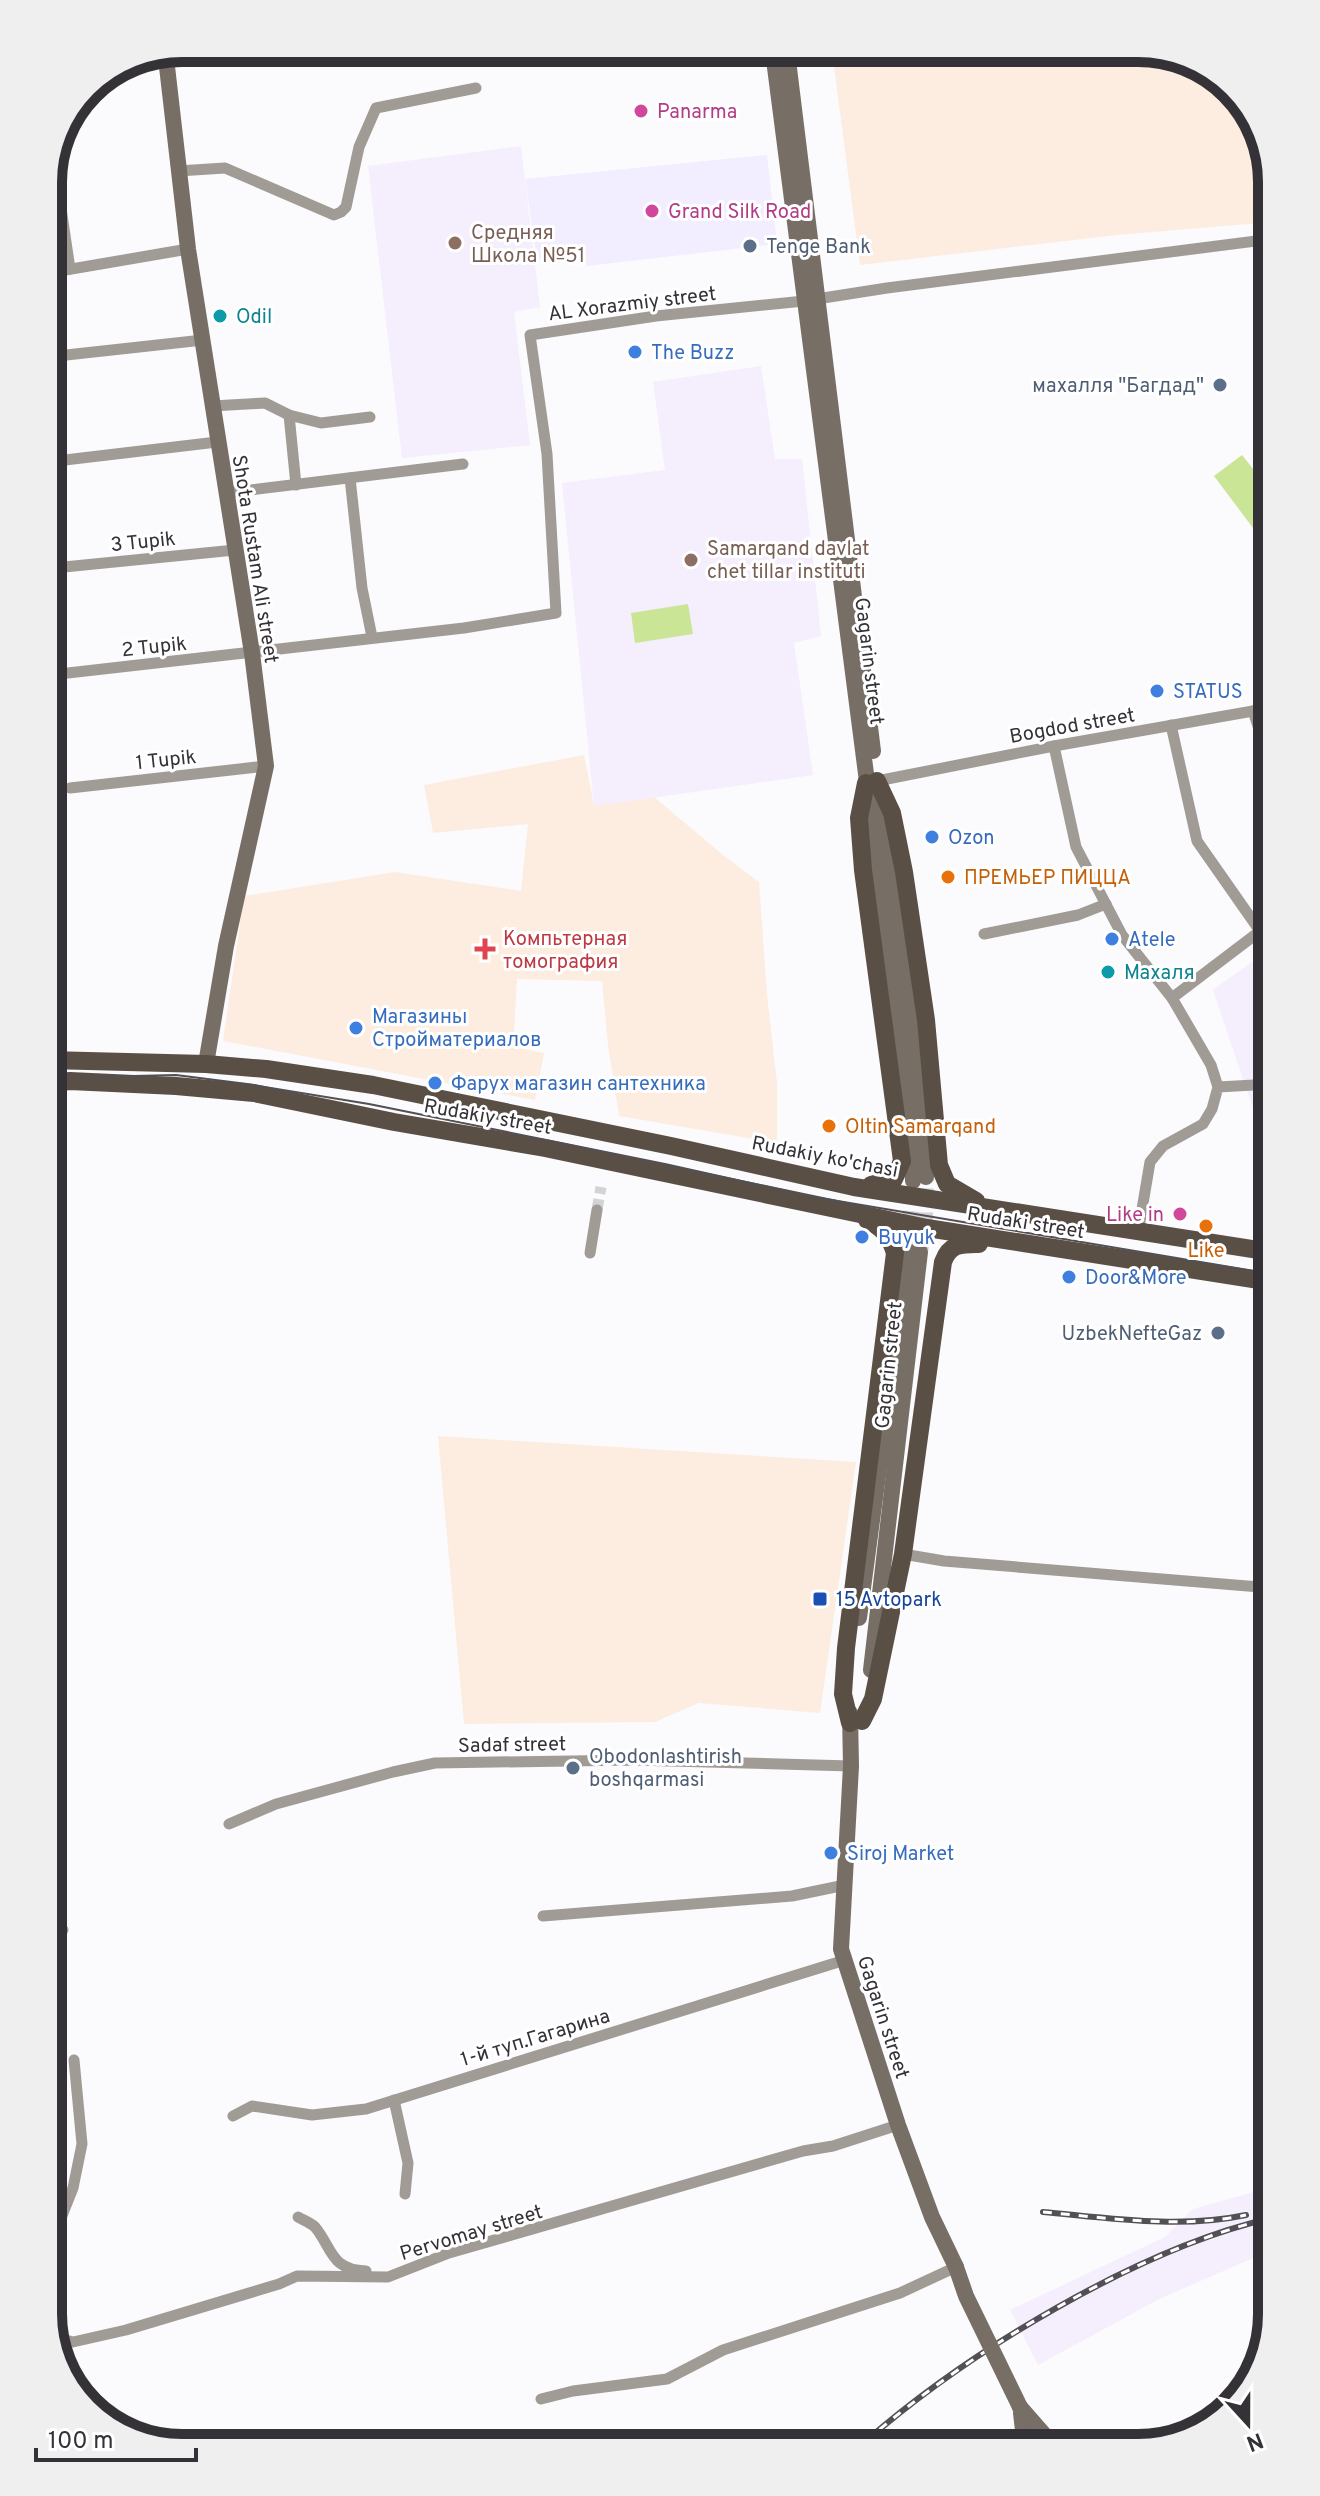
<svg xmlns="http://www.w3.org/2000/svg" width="1320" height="2496" font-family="Overpass,sans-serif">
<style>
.commercial{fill:#f2edff}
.industrial{fill:#fdede1}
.built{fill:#f5eefd}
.green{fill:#cae596}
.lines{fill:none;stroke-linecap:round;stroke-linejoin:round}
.street-tunnel{stroke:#d3d2d5;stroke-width:11;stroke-dasharray:11 5.5;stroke-linecap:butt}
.secondary-tunnel{stroke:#d3d2d5;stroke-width:16;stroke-dasharray:16 8;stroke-linecap:butt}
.street{stroke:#a19b96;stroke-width:11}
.secondary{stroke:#776f66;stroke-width:16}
.primary{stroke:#594f45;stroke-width:18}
.tram{stroke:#525055;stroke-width:2}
.rail-casing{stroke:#525055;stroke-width:6}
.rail{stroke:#fff;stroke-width:3;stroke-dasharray:9;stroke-linecap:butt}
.secondary-bridge{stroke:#776f66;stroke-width:16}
.hotel-dot{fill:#d1479c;stroke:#fff;stroke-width:3}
.education-dot{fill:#8d6e63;stroke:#fff;stroke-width:3}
.service-dot{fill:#5c6f8a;stroke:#fff;stroke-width:3}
.culture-dot{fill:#0f9aa8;stroke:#fff;stroke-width:3}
.shop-dot{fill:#3f7fe0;stroke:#fff;stroke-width:3}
.food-dot{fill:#e8710a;stroke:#fff;stroke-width:3}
.health-dot{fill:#e0444e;stroke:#fff;stroke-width:3}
.transit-dot{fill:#1a4fb4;stroke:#fff;stroke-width:3}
.labels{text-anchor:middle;stroke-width:6;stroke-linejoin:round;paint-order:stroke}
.hotel-label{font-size:20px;fill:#b23c85;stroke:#fff;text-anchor:start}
.education-label{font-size:20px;fill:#785e54;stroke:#fff;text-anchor:start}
.service-label{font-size:20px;fill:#4e5e75;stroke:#fff;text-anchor:start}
.street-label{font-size:20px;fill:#343137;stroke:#fff}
.culture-label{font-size:20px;fill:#0d838f;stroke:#fff;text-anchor:start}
.shop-label{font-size:20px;fill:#366cbe;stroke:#fff;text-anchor:start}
.food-label{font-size:20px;fill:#c56008;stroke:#fff;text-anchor:start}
.health-label{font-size:20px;fill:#be3a42;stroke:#fff;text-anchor:start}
.transit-label{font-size:20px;fill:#164399;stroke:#fff;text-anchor:start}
.rim{fill:none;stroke:#343137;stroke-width:10}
</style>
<rect width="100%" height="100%" fill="#fbfafd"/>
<polygon class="commercial" points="767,155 777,244 587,266 583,251 537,260 525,179"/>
<g class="industrial">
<polygon points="1148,48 1213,71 1262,130 1272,182 1272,222 1117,235 860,265 832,51"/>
<polygon points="584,755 594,805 653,796 723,855 759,882 767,995 777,1083 777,1143 619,1116 608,1045 602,981 517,979 513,1047 544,1053 535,1100 223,1041 244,896 395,872 521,891 528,824 433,833 424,785"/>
<polygon points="438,1436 856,1462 820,1713 699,1703 655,1722 464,1724"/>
</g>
<g class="built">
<polygon points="521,146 540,307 514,312 530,445 402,458 368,166"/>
<polygon points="761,366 775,459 802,459 821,636 794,643 813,775 594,806 562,483 665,470 653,382"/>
<polygon points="1272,948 1272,1098 1254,1111 1213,990"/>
<polygon points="1272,2187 1272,2250 1161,2298 1038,2365 1010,2310 1165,2237 1193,2209"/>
</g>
<g class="green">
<polygon points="1242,455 1261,479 1272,471 1272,514 1253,528 1214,476"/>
<polygon points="688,604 693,634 635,643 631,613"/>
</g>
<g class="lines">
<polyline class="street-tunnel" points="597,1210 601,1187"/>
<g class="secondary-tunnel">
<polyline points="908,1251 913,1186"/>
<polyline points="920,1252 925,1217 926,1177"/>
</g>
<g class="street">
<polyline points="54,161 70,269"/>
<polyline points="178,171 225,168 334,215 341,212 346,207 359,147 376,108 476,88"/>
<polyline points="48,273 188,249"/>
<polyline points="48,357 203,340"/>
<polyline points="212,406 265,403 289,415 321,423 370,417"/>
<polyline points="289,415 296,485"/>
<polyline points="48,462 217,442"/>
<polyline points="350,478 362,588 372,637"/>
<polyline points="225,493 463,464"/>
<polyline points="54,568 235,550"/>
<polyline points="59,674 464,628 556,613 547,454 530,335 656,316 804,301 887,288 1272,239"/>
<polyline points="1253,711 1272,768"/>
<polyline points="1171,725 1197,841 1260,931"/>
<polyline points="1054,746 1076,847 1122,935 1172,998 1272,922"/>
<polyline points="877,781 1054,746 1253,711 1272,703"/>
<polyline points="70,788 266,766"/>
<polyline points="984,934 1078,915 1106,904"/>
<polyline points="1172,998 1211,1065 1218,1087"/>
<polyline points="1138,1233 1150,1162 1163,1146 1203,1124 1212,1109 1218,1087 1272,1084"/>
<polyline points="590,1253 597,1210"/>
<polyline points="903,1554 944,1561 1272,1588"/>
<polyline points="229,1824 276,1804 393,1772 435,1763 633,1760 851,1766"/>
<polyline points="543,1916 792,1896 845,1885"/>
<polyline points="48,1932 63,1930"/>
<polyline points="394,2100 408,2163 405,2194"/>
<polyline points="233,2116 252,2106 312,2115 366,2109 845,1960"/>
<path d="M298,2217C303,2220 311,2223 315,2227C332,2247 330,2270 366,2271"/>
<polyline points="48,2251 73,2188 82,2144 74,2060"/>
<polyline points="52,2336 73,2342 126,2330 279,2284 297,2276 388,2277 449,2253 803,2151 833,2146 898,2125"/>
<polyline points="541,2399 573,2391 667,2379 723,2350 900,2293 956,2267"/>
</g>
<g class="secondary">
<polyline points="773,52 911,1123 913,1181"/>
<polyline points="787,52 873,751"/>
<polyline points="166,58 188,249 252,653 266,766 226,946 206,1064"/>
<polyline points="878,790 922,1097 926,1177"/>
<polyline points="859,1618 908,1251"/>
<polyline points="871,1670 920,1252"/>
<polyline points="850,1713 851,1766 841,1949 898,2125 932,2217 956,2267"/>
<polyline points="1020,2407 1048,2439"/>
<polyline points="1021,2413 1024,2439"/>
</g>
<g class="primary">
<polyline points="877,781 892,813 904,872 926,1020 939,1165 947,1184 976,1201"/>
<polyline points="866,783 859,818 863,870 902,1161 894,1179 871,1185"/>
<polyline points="48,1060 206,1064 266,1069 373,1085 671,1146 854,1187 1272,1252"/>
<polyline points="48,1083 70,1081 176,1086 254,1093 394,1122 545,1148 927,1228 1272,1282"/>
<path d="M862,1721L873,1699L903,1554L943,1262C950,1243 962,1244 979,1244"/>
<path d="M850,1723L843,1694L846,1648L895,1253C890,1236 883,1228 867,1220"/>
</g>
<polyline class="tram" points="48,1078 176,1075 247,1084 369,1104 665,1164 814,1197 1272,1274"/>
<g class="rail-casing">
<g id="rail">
<path d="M1043,2212C1109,2218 1180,2229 1246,2215"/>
<path d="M866,2441C968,2352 1139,2248 1272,2218"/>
</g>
</g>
<use href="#rail" class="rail"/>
<polyline class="secondary-bridge" points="956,2267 966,2296 1020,2407"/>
</g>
<g class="hotel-dot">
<circle cx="641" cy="111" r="8"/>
<circle cx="652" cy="211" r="8"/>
<circle cx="1180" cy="1214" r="8"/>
</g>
<g class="education-dot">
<circle cx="455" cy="243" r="8"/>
<circle cx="691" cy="560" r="8"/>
</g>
<g class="service-dot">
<circle cx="750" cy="246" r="8"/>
<circle cx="1220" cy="385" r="8"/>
<circle cx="1218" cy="1333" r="8"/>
<circle cx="573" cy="1768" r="8"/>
</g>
<g class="culture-dot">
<circle cx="220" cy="316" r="8"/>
<circle cx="1108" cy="972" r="8"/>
</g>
<g class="shop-dot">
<circle cx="635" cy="352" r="8"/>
<circle cx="1157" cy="691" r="8"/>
<circle cx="932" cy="837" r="8"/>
<circle cx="1112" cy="939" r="8"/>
<circle cx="356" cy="1028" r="8"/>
<circle cx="435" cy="1083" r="8"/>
<circle cx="862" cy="1237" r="8"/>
<circle cx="1069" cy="1277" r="8"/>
<circle cx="831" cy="1853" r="8"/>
</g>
<g class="food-dot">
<circle cx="948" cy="877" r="8"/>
<circle cx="829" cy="1126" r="8"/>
<circle cx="1206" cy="1226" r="8"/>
</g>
<path class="health-dot" d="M481 937h8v8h8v8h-8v8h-8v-8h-8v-8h8z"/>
<rect class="transit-dot" x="812" y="1591" width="16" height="16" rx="4"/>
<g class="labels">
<g class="hotel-label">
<text x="657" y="118">Panarma</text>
<text x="668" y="218">Grand Silk Road</text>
<text x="1164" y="1221" text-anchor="end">Like in</text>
</g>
<g class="education-label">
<text x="471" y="239">Средняя<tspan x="471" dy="23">Школа №51</tspan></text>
<text x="707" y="555">Samarqand davlat<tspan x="707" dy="23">chet tillar instituti</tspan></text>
</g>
<g class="service-label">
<text x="766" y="253">Tenge Bank</text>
<text x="1204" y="392" text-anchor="end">махалля "Багдад"</text>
<text x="1202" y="1340" text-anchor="end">UzbekNefteGaz</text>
<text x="589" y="1763">Obodonlashtirish<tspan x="589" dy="23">boshqarmasi</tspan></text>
</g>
<g class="street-label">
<text transform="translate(632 303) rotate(-7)" y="7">AL Xorazmiy street</text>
<text transform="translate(143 541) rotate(-6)" y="7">3 Tupik</text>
<text transform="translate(256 559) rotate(81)" y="7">Shota Rustam Ali street</text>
<text transform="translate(154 646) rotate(-6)" y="7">2 Tupik</text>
<text transform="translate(870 661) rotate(83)" y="7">Gagarin street</text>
<text transform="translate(1072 725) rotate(-10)" y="7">Bogdod street</text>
<text transform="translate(166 759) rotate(-6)" y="7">1 Tupik</text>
<text transform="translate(488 1116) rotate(10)" y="7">Rudakiy street</text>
<text transform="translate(825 1156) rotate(11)" y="7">Rudakiy ko'chasi</text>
<text transform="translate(1026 1222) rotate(9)" y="7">Rudaki street</text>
<text transform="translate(888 1365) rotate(-84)" y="7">Gagarin street</text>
<text transform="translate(512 1744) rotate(-1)" y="7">Sadaf street</text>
<text transform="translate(884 2017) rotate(72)" y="7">Gagarin street</text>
<text transform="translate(535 2037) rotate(-17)" y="7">1-й туп.Гагарина</text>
<text transform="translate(471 2232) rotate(-17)" y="7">Pervomay street</text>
</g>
<g class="culture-label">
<text x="236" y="323">Оdil</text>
<text x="1124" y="979">Махаля</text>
</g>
<g class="shop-label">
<text x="651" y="359">The Buzz</text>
<text x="1173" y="698">STATUS</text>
<text x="948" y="844">Ozon</text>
<text x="1128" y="946">Atele</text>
<text x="372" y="1023">Магазины<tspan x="372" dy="23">Стройматериалов</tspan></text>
<text x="451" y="1090">Фарух магазин сантехника</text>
<text x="878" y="1244">Buyuk</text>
<text x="1085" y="1284">Door&amp;More</text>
<text x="847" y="1860">Siroj Market</text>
</g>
<g class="food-label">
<text x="964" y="884">ПРЕМЬЕР ПИЦЦА</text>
<text x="845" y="1133">Oltin Samarqand</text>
<text x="1206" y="1257" text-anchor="middle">Like</text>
</g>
<g class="health-label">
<text x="503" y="945">Компьтерная<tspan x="503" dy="23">томография</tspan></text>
</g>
<g class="transit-label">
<text x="836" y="1606">15 Avtopark</text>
</g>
</g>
<path d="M0 0H1320V2496H0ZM182 62H1138A120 120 0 0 1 1258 182V2314A120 120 0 0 1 1138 2434H182A120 120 0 0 1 62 2314V182A120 120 0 0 1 182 62Z" fill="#efefef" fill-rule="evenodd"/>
<path class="rim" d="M182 62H1138A120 120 0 0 1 1258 182V2314A120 120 0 0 1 1138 2434H182A120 120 0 0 1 62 2314V182A120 120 0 0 1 182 62Z"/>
<g transform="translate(1248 2424) rotate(159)" stroke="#ffffff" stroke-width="6" paint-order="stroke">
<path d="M0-6L14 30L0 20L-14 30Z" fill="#343137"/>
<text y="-12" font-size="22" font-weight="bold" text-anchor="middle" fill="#343137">N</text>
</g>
<path d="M36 2448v12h160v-12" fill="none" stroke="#343137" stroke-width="4"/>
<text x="48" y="2448" font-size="24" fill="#343137" stroke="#ffffff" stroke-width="6" paint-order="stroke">100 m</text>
</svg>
